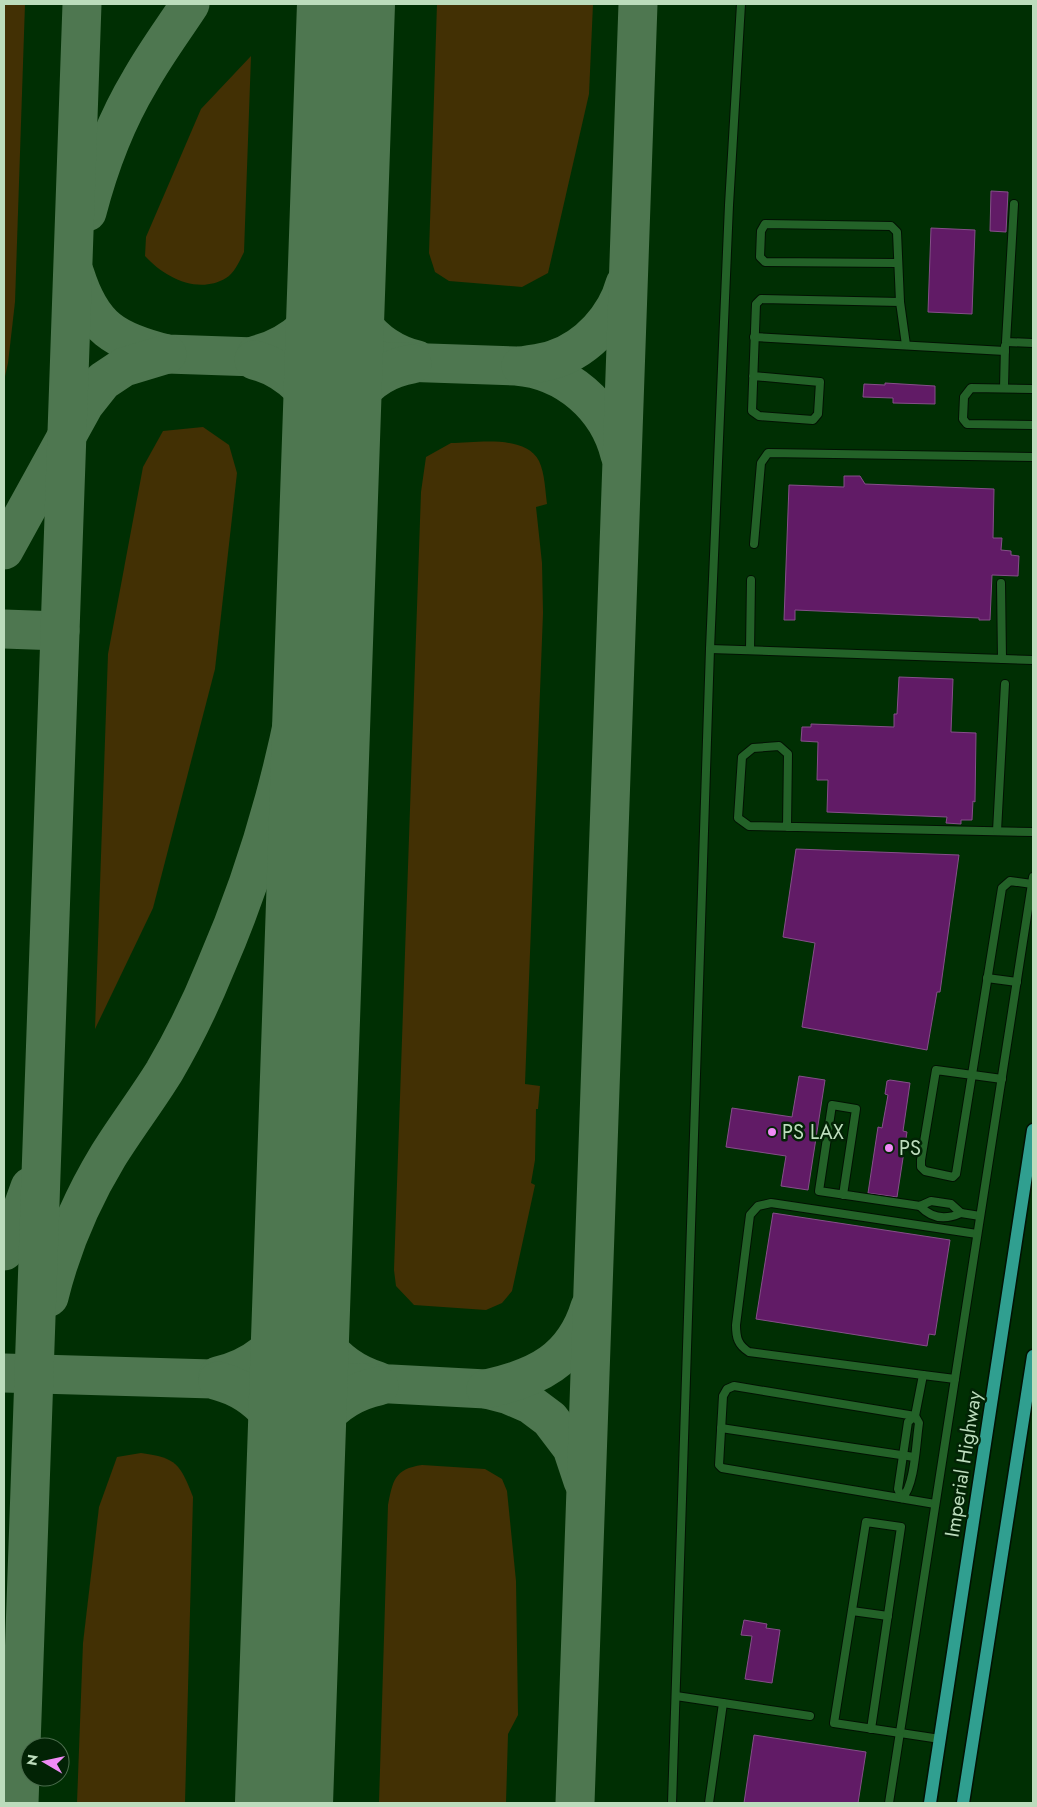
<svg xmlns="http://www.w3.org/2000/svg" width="1037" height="1807" font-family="Jost,sans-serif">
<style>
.green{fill:#423004}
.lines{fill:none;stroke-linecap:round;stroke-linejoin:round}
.taxiway{stroke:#4e7750;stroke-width:39}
.runway{stroke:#4e7750;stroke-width:98}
.building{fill:#611b66;stroke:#854f89}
.service-casing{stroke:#021203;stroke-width:10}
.primary-casing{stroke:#021203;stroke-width:15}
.service{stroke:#236228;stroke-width:8}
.primary{stroke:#309f90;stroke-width:12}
.poi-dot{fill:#f08bf6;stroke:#022305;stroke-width:2}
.labels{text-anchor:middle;stroke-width:5;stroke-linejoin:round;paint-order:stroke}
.poi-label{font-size:20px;fill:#bcdcbc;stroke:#022305;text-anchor:start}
.street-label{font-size:20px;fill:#bcdcbc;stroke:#022305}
</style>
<rect width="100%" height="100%" fill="#002f03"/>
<g class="green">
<polygon points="4,4 25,4 15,302 8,363 4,381"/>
<polygon points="437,4 593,4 589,94 548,273 522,287 449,281 435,272 429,253"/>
<path d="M251,56L244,252C240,260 234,274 226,278C198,295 164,277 145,256L146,237L201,109Z"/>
<polygon points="203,427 229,445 237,473 215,669 153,908 95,1029 108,654 143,467 163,431"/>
<path d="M451,443C476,443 525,434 539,461C545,474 545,490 547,504L536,507L542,563L543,613L525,1084L540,1086L538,1109H536L535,1160L531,1183L535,1185L512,1291L502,1303L486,1310L414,1305L396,1286L394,1270L421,492L426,457Z"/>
<path d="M141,1453C177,1458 180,1464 193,1497L185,1803H77L83,1643L99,1507L117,1457Z"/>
<path d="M422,1465L485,1469L502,1479L507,1491L516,1581L518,1715L508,1734L506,1803H379L388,1505C393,1481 394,1469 422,1465Z"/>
</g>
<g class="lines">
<g class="taxiway">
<path d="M87,212C99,166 116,121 140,81C155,54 173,30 190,4"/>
<path d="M340,257C344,305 366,347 417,360"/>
<path d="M75,274C92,328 115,341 167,354L516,366C566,370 608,406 620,455"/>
<path d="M256,355C294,345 324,318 333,280C335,267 335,254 338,241"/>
<path d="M254,360C289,369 317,397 326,433C329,445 327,456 329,468"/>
<path d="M521,366C532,364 544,363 555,359C588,348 616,317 625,284"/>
<path d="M330,461C342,415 359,373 412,364"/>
<polyline points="4,550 84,405 103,381 124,367 167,354"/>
<polyline points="4,629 60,631"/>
<polyline points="4,1251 11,1240 30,1187"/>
<path d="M305,1279C306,1328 330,1366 378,1381"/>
<path d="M49,1297C61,1248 82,1199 108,1156C126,1127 146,1101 164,1072C184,1038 201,1003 216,966C259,867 288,762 305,656C314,598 318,540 329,482"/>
<polyline points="4,1373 391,1384 486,1389 509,1395 530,1404 550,1419 572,1448 583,1481"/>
<path d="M218,1376C305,1354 298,1283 304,1211"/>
<path d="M218,1381C259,1392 289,1427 292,1470L290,1612"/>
<path d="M486,1389C537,1378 574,1360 590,1307"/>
<path d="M298,1484C300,1436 331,1396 379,1386"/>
<polyline points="19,1803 82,4"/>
<polyline points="575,1803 638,4"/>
</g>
<polyline class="runway" points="284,1803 346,4"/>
</g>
<g class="building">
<polygon points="991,191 1008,192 1006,232 990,231"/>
<polygon points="931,228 975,230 972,314 928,312"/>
<polygon points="885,383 935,386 935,404 893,403 893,398 863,397 864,384 885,385"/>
<polygon points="844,476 860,476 865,484 994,489 993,538 1002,538 1001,550 1011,551 1011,555 1019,556 1018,576 992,575 990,620 979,620 979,618 795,610 795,620 784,620 789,485 844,487"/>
<polygon points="899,677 953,679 951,732 976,733 975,802 973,801 972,820 961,820 961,824 946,823 947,817 827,812 828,780 817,780 818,742 801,741 802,727 811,727 811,724 894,727 894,714 897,714"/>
<polygon points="796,849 959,855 940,992 937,992 927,1050 802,1027 815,943 783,937"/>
<polygon points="799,1076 825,1080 808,1190 781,1186 786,1156 726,1147 732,1108 792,1117"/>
<polygon points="890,1080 910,1083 903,1131 907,1132 897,1197 868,1193 878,1127 882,1128 888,1095 885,1094 887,1081"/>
<polygon points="773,1213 950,1240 935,1335 929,1334 927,1346 756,1319"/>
<polygon points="744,1620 767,1624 766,1628 780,1630 772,1683 745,1679 752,1636 741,1635"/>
<polygon points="754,1735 866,1752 858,1803 744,1803"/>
</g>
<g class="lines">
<g class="service-casing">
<g id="service">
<polyline points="1014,204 1006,342 1033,343"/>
<polyline points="897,263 765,262 760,257 761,231 765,224 891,226 897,232 900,302"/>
<polyline points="754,337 1005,351"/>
<polyline points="753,376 820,382 818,414 813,420 759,416 752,411 756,304 761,299 900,302 906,345"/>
<polyline points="1004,388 1005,346"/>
<polyline points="1033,389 971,388 964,397 963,419 967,424 1033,425"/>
<polyline points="754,544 761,463 768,453 1033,457"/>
<polyline points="1001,583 1002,659"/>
<polyline points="710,649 1033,660"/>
<polyline points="750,650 751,580"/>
<polyline points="787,827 788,754 779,746 753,748 742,757 738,818 749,826 1033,832"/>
<polyline points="997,831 1005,684"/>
<polyline points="987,978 1017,982"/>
<polyline points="1002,1079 936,1070 921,1160 921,1167 925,1171 953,1177 956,1174 1002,888 1010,881 1032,884"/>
<polyline points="843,1195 856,1109 832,1105 819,1191 920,1206 931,1201 951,1204 961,1213 980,1216"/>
<path d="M920,1206C932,1219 946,1220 961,1213"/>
<path d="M923,1375L749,1352C738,1345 736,1338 736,1325L750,1215L758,1206L771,1203L977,1234"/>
<polyline points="721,1428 914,1457"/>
<path d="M902,1498C915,1486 916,1442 919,1423L915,1416L734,1386L727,1389L723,1396L719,1465L722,1468L935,1504"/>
<polyline points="902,1498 898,1489 908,1422 915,1416 923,1375 955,1379"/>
<polyline points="852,1611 888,1616"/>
<polyline points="676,1696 810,1716"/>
<polyline points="871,1729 901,1527 866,1522 834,1723 940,1739"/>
<polyline points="672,1803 710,649 729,205 741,4"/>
<polyline points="709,1803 723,1703"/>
<polyline points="889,1803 1033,877"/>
</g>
</g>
<g class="primary-casing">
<g id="primary">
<polyline points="930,1803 1033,1130"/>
<polyline points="963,1803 1033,1356"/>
</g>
</g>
<use href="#service" class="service"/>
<use href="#primary" class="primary"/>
</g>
<g class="poi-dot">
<circle cx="772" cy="1132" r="5"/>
<circle cx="889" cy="1148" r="5"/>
</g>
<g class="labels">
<g class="poi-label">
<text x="782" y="1139">PS LAX</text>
<text x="899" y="1155">PS</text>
</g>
<g class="street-label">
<text transform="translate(963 1464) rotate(-81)" y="7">Imperial Highway</text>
</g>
</g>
<rect width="1037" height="1807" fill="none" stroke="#bcdcbc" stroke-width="10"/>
<g transform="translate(45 1762) rotate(279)"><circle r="24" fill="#022305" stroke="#4c6d4e"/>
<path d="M0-4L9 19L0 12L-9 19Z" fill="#f08bf6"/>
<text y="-8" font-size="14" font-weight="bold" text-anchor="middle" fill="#bcdcbc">N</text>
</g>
</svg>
